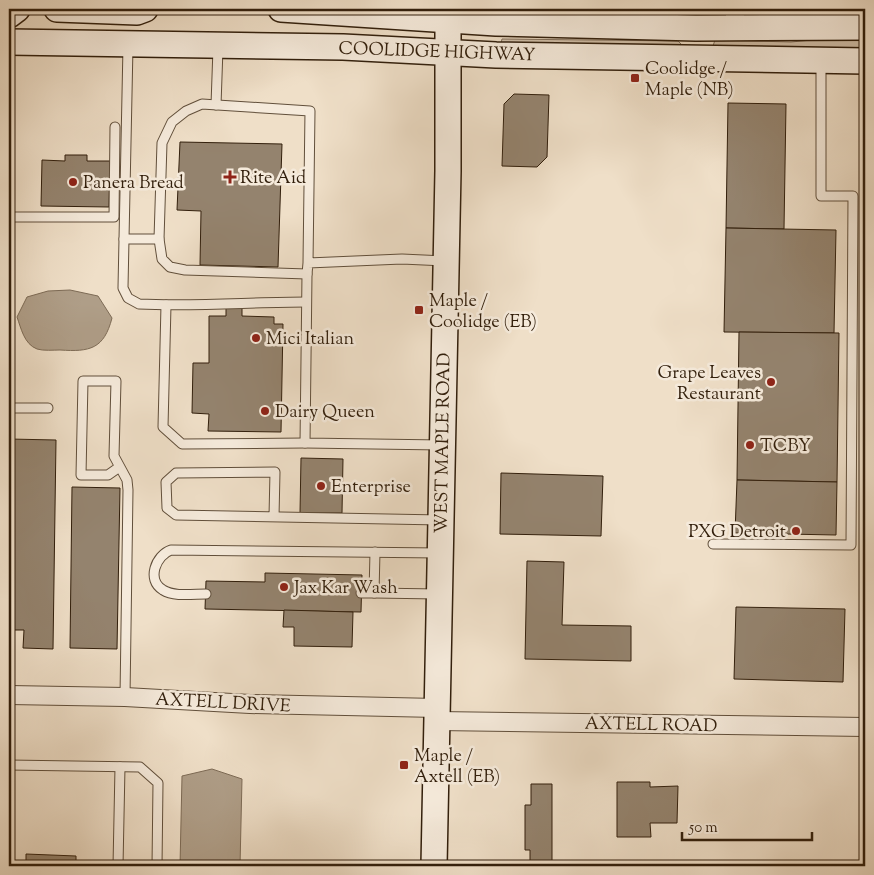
<svg xmlns="http://www.w3.org/2000/svg" width="874" height="875" font-family="'Sorts Mill Goudy',serif">
<style>
.green{fill:#cfbea8;stroke:#806e5a}
.water{fill:#af9e88;stroke:#7d6b56}
.building{fill:#94836e;stroke:#321f0c}
.lines{fill:none;stroke-linecap:round;stroke-linejoin:round}
.service-casing{stroke:#614f3b;stroke-width:11}
.minor-casing{stroke:#614f3b;stroke-width:20}
.secondary-casing{stroke:#321f0c;stroke-width:28}
.service{stroke:#f5eadb;stroke-width:9}
.minor{stroke:#f5eadb;stroke-width:18}
.secondary{stroke:#f5eadb;stroke-width:25}
.poi-dot{fill:#8f2418;stroke:#f5eadb;stroke-width:2}
.labels{text-anchor:middle;stroke-width:5;stroke-linejoin:round;paint-order:stroke}
.street-label{font-size:18px;fill:#321f0c;stroke:#f5eadb}
.poi-label{font-size:18px;fill:#321f0c;stroke:#f5eadb;text-anchor:start}
</style>
<rect width="100%" height="100%" fill="#efdfc8"/>
<filter id="stains"><feTurbulence type="fractalNoise" baseFrequency=".004" numOctaves="4"/><feColorMatrix values="0 0 0 0 .2 0 0 0 0 .09 0 0 0 0 .02 0 0 0 .5 -.17"/></filter>
<radialGradient id="worn" r=".72"><stop offset=".6" stop-color="#630" stop-opacity="0"/><stop offset="1" stop-color="#630" stop-opacity=".3"/></radialGradient>
<g class="green">
<polygon points="865,35 865,51 713,46 715,40 791,42"/>
<polygon points="502,39 678,41 681,44 681,46 501,43"/>
</g>
<g class="water">
<path d="M70,290L98,296L112,318C104,349 90,352 60,350C54,350 43,351 37,349C24,344 21,328 17,317L27,297L48,291Z"/>
<polygon points="212,769 242,779 240,866 180,866 182,776"/>
</g>
<g class="building">
<polygon points="514,94 549,95 547,157 537,167 502,166 504,104"/>
<polygon points="728,103 786,104 784,229 726,228"/>
<polygon points="180,142 282,144 278,267 200,265 201,211 177,210"/>
<polygon points="65,155 87,155 87,161 110,161 109,207 41,206 42,160 65,161"/>
<polygon points="726,228 836,230 834,333 724,332"/>
<polygon points="226,304 242,304 242,316 274,317 274,324 283,324 281,432 208,431 209,414 192,413 193,363 209,363 209,316 226,316"/>
<polygon points="739,332 839,333 837,482 737,480"/>
<polygon points="9,439 56,440 53,649 23,648 24,630 9,630"/>
<polygon points="301,458 343,459 342,513 300,513"/>
<polygon points="501,473 603,476 601,536 500,534"/>
<polygon points="737,480 837,482 836,535 735,533"/>
<polygon points="72,487 120,488 117,649 70,648"/>
<polygon points="527,561 564,562 562,625 631,626 631,661 525,659"/>
<polygon points="265,573 362,575 361,612 205,609 206,581 265,582"/>
<polygon points="736,607 845,609 843,682 734,679"/>
<polygon points="284,610 353,612 352,647 294,646 294,627 283,627"/>
<polygon points="617,782 650,782 650,787 678,786 677,823 650,823 651,837 617,837"/>
<polygon points="531,784 552,784 552,866 530,866 530,850 525,850 525,805 531,805"/>
<polygon points="26,854 76,856 76,866 26,866"/>
</g>
<g class="lines">
<g class="service-casing">
<g id="service">
<polyline points="216,105 218,48"/>
<polyline points="9,217 114,217 115,127"/>
<polyline points="124,239 128,46"/>
<path d="M159,239H124L123,288L128,298L139,304C195,307 250,302 306,302"/>
<polyline points="308,263 310,111 202,104 186,111 172,122 162,143 159,239 162,259 170,267 185,270 307,274 308,263 402,259 445,261"/>
<polyline points="307,274 305,443 442,445"/>
<polyline points="166,305 163,427 182,444 305,443"/>
<polyline points="9,408 48,408"/>
<polyline points="118,468 108,475 81,475 83,381 116,381 114,456 127,480 128,490 125,697"/>
<polyline points="274,517 275,472 176,473 166,482 167,508 176,515 441,520"/>
<polyline points="713,544 851,545 853,196 821,196 821,63"/>
<polyline points="375,552 374,593 438,594"/>
<polyline points="361,593 374,593"/>
<path d="M206,594C193,594 174,597 163,590C146,580 156,555 171,550L440,553"/>
<polyline points="9,765 140,767 158,783 157,866"/>
<polyline points="118,866 120,767"/>
<polyline points="118,866 130,866"/>
</g>
</g>
<g class="minor-casing">
<g id="minor">
<polyline points="735,9 735,27"/>
<polyline points="9,695 125,697 250,704 437,708"/>
<polyline points="437,721 865,727"/>
</g>
</g>
<g class="secondary-casing">
<g id="secondary">
<polyline points="57,9 137,12 145,9"/>
<polyline points="281,9 496,23 696,28 865,27"/>
<polyline points="9,15 17,9"/>
<polyline points="9,42 343,47 496,55 865,61"/>
<polyline points="434,866 448,171 448,9"/>
</g>
</g>
<use href="#service" class="service"/>
<use href="#minor" class="minor"/>
<use href="#secondary" class="secondary"/>
</g>
<g class="poi-dot">
<rect x="630" y="73" width="10" height="10" rx="2.5"/>
<path d="M227.5 169.5h5v5h5v5h-5v5h-5v-5h-5v-5h5z"/>
<circle cx="73" cy="182" r="5"/>
<rect x="414" y="305" width="10" height="10" rx="2.5"/>
<circle cx="256" cy="338" r="5"/>
<circle cx="771" cy="382" r="5"/>
<circle cx="265" cy="411" r="5"/>
<circle cx="750" cy="445" r="5"/>
<circle cx="321" cy="486" r="5"/>
<circle cx="796" cy="531" r="5"/>
<circle cx="284" cy="587" r="5"/>
<rect x="399" y="760" width="10" height="10" rx="2.5"/>
</g>
<g class="labels">
<g class="street-label">
<text transform="translate(437 51) rotate(2)" y="6">COOLIDGE HIGHWAY</text>
<text transform="translate(442 443) rotate(-89)" y="6">WEST MAPLE ROAD</text>
<text transform="translate(223 702) rotate(3)" y="6">AXTELL DRIVE</text>
<text transform="translate(651 724) rotate(1)" y="6">AXTELL ROAD</text>
</g>
<g class="poi-label">
<text x="645" y="74">Coolidge /<tspan x="645" dy="21">Maple (NB)</tspan></text>
<text x="240" y="183">Rite Aid</text>
<text x="83" y="188">Panera Bread</text>
<text x="429" y="306">Maple /<tspan x="429" dy="21">Coolidge (EB)</tspan></text>
<text x="266" y="344">Mici Italian</text>
<text x="761" y="378" text-anchor="end">Grape Leaves<tspan x="761" dy="21">Restaurant</tspan></text>
<text x="275" y="417">Dairy Queen</text>
<text x="760" y="451">TCBY</text>
<text x="331" y="492">Enterprise</text>
<text x="786" y="537" text-anchor="end">PXG Detroit</text>
<text x="294" y="593">Jax Kar Wash</text>
<text x="414" y="761">Maple /<tspan x="414" dy="21">Axtell (EB)</tspan></text>
</g>
</g>
<rect width="874" height="875" fill="none" stroke="#efdfc8" stroke-width="30"/>
<rect x="10" y="10" width="854" height="855" fill="none" stroke="#321f0c" stroke-width="2.5"/>
<rect x="15" y="15" width="844" height="845" fill="none" stroke="#321f0c"/>
<path d="M682 832v8h130v-8" fill="none" stroke="#321f0c" stroke-width="2.5"/>
<text x="689" y="832" font-size="15" fill="#321f0c" stroke="#f5eadb" stroke-width="4" paint-order="stroke">50 m</text>
<rect width="100%" height="100%" filter="url(#stains)"/>
<rect width="100%" height="100%" fill="url(#worn)"/>
</svg>
